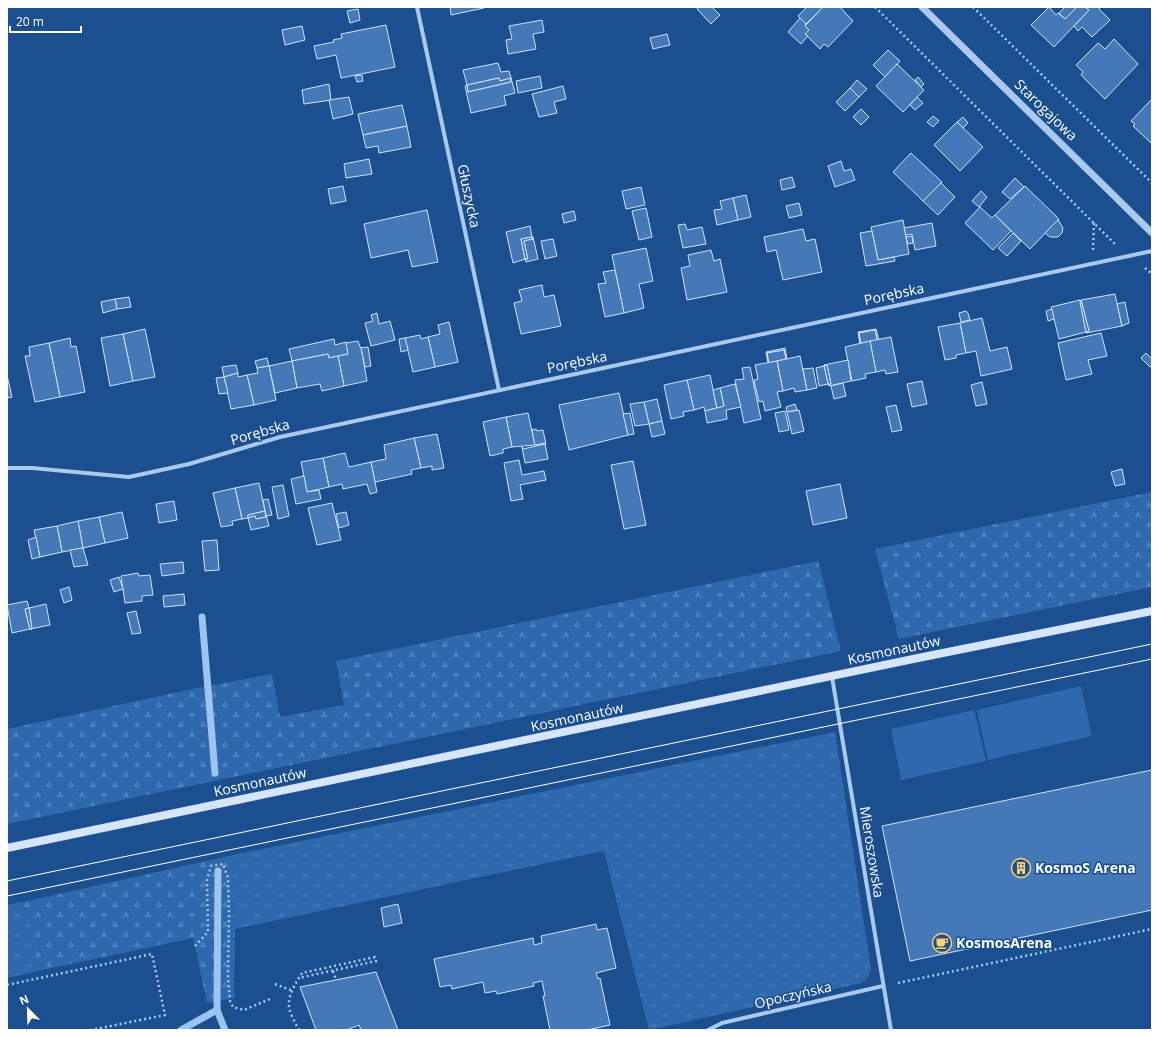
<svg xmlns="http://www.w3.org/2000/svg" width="1159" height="1037" font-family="'Open Sans',sans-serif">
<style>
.grass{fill:url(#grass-tufts)}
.forest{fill:url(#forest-firs)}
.park{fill:#2e69ad}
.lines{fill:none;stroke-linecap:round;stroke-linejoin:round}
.stream{stroke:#9cc4f0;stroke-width:7}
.building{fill:#4478b7;stroke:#cfe3fa}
.path{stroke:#a9c9ee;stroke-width:2.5;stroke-dasharray:2 3;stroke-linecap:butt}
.minor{stroke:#a9c9ee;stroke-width:4}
.tertiary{stroke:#a9c9ee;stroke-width:7}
.secondary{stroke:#d6e6fa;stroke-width:8}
.tram{stroke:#fff;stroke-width:1}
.labels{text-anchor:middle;stroke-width:3;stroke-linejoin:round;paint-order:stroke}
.street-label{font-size:14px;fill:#fff;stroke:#1b4f8f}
.poi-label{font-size:14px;font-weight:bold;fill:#fff;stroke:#1b4f8f;text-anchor:start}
</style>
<defs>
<pattern id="grass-tufts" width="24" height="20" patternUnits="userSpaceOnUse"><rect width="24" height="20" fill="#2e69ad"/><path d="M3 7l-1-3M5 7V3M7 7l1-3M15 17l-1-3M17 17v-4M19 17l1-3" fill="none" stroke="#4d80b9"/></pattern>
<pattern id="forest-firs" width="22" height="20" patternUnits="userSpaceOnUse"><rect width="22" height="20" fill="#2e69ad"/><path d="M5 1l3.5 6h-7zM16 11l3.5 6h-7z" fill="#4d80b9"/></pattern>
</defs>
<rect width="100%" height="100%" fill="#1b4f8f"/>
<g class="grass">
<polygon points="835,732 871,970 868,977 861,983 649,1030 604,851 235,929 233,855"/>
<polygon points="23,902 38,971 7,978 7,905"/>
</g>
<g class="forest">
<polygon points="1152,492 1152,587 899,639 875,549"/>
<polygon points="818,561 841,651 7,824 7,729 192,689 272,674 280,717 344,705 336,661"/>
<polygon points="233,855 235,929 234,998 207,1003 193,938 38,971 23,902"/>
</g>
<g class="park">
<polygon points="1081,686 1092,736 988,760 977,710"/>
<polygon points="974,710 986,761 901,780 891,729"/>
</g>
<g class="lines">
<g class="stream">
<polyline points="202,617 215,773"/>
<polyline points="217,1010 225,1030"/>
<polyline points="181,1030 217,1010 218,871"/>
</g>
</g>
<g class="building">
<polygon points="450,7 484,7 484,8 451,15"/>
<polygon points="699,7 712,7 720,15 711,24 697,9"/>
<polygon points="807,7 823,7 806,24 798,16"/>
<polygon points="823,7 840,7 853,21 828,47 824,44 820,49 805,34 809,30 805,26"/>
<polygon points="1049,7 1056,15 1058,13 1065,19 1077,7 1085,7 1089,10 1054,47 1031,25"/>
<polygon points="1065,7 1077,7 1065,19 1059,13"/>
<polygon points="1085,7 1101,7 1099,9 1110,20 1092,37 1082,27 1078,31 1074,26 1089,10"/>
<polygon points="358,9 360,20 350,23 347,11"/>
<polygon points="800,18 806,24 805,26 809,30 805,34 808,36 801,44 788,32"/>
<polygon points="542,20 544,32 533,34 536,49 508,54 506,40 512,39 509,26"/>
<polygon points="386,25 395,67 341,78 336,55 317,59 314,46 334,42 333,40 342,38 341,34"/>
<polygon points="302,26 305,40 285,45 282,30"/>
<polygon points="667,34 670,45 653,49 650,38"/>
<polygon points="1114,39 1138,64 1105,99 1081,75 1083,72 1076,65 1098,43 1105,49"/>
<polygon points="888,50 900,61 885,77 873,65"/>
<polygon points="498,63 501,72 509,71 511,78 500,81 499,78 467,85 463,70"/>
<polygon points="897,64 924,90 903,112 876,86"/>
<polygon points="362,75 363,81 357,82 355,76"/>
<polygon points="540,76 542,88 518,93 516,81"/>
<polygon points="918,77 924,84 921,87 915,80"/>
<polygon points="499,78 500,81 511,78 511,82 468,92 467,85"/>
<polygon points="511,78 515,93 504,96 506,105 471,113 465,86 467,85 468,92 511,82"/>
<polygon points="857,80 867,89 859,97 850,88"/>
<polygon points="329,84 331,100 304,104 302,90"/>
<polygon points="563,86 566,99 554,102 557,113 539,117 532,94"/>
<polygon points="850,88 859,97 845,111 836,102"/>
<polygon points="349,97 353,114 333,119 329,100"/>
<polygon points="917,97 923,103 915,110 910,105"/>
<polygon points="1151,100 1152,101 1152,144 1133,126 1135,124 1131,121"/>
<polygon points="402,105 407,126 363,135 358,114"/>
<polygon points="861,109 869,117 861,125 853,117"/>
<polygon points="933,116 939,121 933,127 927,122"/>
<polygon points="963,117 968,123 963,128 957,122"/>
<polygon points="957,122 983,147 960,171 934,145"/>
<polygon points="407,126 411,147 379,153 378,146 366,148 363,135"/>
<polygon points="911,153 942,182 923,201 893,172"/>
<polygon points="369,159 372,174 346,178 344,164"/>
<polygon points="841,161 844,171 851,169 855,180 835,187 828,166"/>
<polygon points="792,177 795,187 782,190 780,180"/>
<polygon points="1015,178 1024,187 1010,199 1002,192"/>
<polygon points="941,183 955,197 938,215 923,201"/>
<polygon points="343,186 346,201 331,204 328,189"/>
<polygon points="1025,186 1059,219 1030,249 995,215"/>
<polygon points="641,187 645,205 626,209 622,191"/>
<polygon points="981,191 987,197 979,207 972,201"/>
<polygon points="746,195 751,217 738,220 733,198"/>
<polygon points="733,198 738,220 717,225 714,210 722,209 720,201"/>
<polygon points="799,203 802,215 789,218 786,206"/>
<polygon points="980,207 992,218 995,215 1011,231 993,250 965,223"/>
<polygon points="646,208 652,237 639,240 632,211"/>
<polygon points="427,210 438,262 412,267 408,250 371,258 364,224"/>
<polygon points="574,211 576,220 564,223 562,214"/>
<polygon points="903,220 909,254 878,260 871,227"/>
<polygon points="1058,220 1063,228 1062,233 1058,237 1050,237 1045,233"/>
<polygon points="932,223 936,246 915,250 912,234 906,235 904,228"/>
<polygon points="685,224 687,230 702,227 706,244 683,248 678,225"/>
<polygon points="530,226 532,237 521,239 525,259 513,263 506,232"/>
<polygon points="803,229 806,241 815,239 822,272 783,280 776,250 767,252 764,237"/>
<polygon points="872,231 878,260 894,257 895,261 866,266 860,233"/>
<polygon points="1013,233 1021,241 1007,256 998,248"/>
<polygon points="912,236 913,243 908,244 906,237"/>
<polygon points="532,237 533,239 524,241 528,259 525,259 521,239"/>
<polygon points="532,237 533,237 538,259 526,262 525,259 528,259 524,241 533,239"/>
<polygon points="553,239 557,256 545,259 541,241"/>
<polygon points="646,248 653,281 639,284 644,308 624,313 612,255"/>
<polygon points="711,250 714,261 720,259 727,292 687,300 681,268 690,266 688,255"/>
<polygon points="615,270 624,313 605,317 598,284 606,283 603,272"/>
<polygon points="542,285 544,297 554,295 561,326 521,334 514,303 522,301 519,290"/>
<polygon points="1115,294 1122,326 1086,333 1086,332 1089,331 1081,300"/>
<polygon points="129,297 131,307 117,309 115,299"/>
<polygon points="115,299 117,309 103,313 101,302"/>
<polygon points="1080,300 1086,332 1059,339 1051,307"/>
<polygon points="1081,300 1089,331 1086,332 1080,302"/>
<polygon points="1125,302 1129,323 1122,326 1117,304"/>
<polygon points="1052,309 1054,319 1048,321 1046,311"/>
<polygon points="966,311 968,313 970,320 961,322 959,313"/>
<polygon points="377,313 379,324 390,321 395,340 371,346 365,323 373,321 371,315"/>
<polygon points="982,318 990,351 1007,347 1012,369 981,376 976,351 966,353 960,323"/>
<polygon points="449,322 458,362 435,367 428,337 440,334 438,325"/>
<polygon points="960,323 966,353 956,355 956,358 945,360 938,327"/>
<polygon points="145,329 155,377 133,381 123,334"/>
<polygon points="876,329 879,340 877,340 875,330 859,333 860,344 858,332"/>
<polygon points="875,330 877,340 861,343 859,333"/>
<polygon points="1101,333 1107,356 1088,360 1092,374 1066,380 1058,343"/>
<polygon points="123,334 133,381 110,386 101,338"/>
<polygon points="420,335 421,339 428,337 435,367 413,372 405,338"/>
<polygon points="891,337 898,372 886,374 885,370 876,372 870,341"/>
<polygon points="70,338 71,347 76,346 85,392 60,397 49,343"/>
<polygon points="405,338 408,350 401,352 399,339"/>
<polygon points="334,339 335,345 346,342 348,354 329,358 328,354 292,361 289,349"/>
<polygon points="358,341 360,347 361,347 367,381 344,386 338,356 348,354 346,343"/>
<polygon points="870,341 876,372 865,374 866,378 852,381 845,347"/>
<polygon points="49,343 60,397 35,402 25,356 30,356 29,347"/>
<polygon points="368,347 371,366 365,367 361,348"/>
<polygon points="785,348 787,359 786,359 784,350 767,353 769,363 768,363 766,352"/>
<polygon points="784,350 786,359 769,363 767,353"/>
<polygon points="1146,353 1152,359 1152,365 1150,367 1141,358"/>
<polygon points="328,354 329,358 338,356 344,386 322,391 320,384 297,388 292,361"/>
<polygon points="800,356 807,390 795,392 794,388 783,391 777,361"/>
<polygon points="267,358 269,366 257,368 255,361"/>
<polygon points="848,360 851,381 829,386 828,384 831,384 827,365 824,366 824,365"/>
<polygon points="292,361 297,388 275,393 269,366"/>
<polygon points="777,361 783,391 777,392 781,407 765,411 763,401 759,402 755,385 754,380 758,379 755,365"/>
<polygon points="236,365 238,373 224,377 222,367"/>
<polygon points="827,365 831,384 828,384 824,366"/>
<polygon points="269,366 276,400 254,405 247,375 258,373 257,368"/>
<polygon points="824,366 828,384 819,386 816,368"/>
<polygon points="750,367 761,419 744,423 735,380 744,379 742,368"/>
<polygon points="813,368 817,388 807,390 803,369"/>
<polygon points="238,373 238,377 247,375 254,405 231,409 224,377"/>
<polygon points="7,375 12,397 7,398"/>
<polygon points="710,375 717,408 705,411 704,407 694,410 687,380"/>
<polygon points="224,377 228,393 219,394 216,378"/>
<polygon points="687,380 694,410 683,412 684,416 671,419 664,385"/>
<polygon points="922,381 927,404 912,407 907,384"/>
<polygon points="982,382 987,404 976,406 971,385"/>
<polygon points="843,383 846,396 834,399 831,386"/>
<polygon points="735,384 741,407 726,410 727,419 707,423 705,411 724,406 720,388"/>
<polygon points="720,388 724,406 717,408 713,390"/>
<polygon points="619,393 628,435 569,450 559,405"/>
<polygon points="657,399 662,421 649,424 644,402"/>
<polygon points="644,402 649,424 635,426 630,404"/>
<polygon points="795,404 797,410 787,412 786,407"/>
<polygon points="896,405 902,430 892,432 886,407"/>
<polygon points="799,410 804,431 792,434 787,412"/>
<polygon points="785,411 789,430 779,432 775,413"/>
<polygon points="528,413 535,445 512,447 506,417"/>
<polygon points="630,413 634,434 628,435 623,414"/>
<polygon points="506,417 512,447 503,449 503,453 490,456 483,422"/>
<polygon points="662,421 665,434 652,437 649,424"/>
<polygon points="536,429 537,431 543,430 546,444 545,444 545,443 535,445 532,430"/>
<polygon points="437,434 444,468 432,470 432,466 421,468 414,438"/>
<polygon points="414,438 421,468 411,470 412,474 375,482 371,462 386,459 384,445"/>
<polygon points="545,444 548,459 525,463 522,447 523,449"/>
<polygon points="345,453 349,467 371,462 377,492 370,494 367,484 343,489 342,484 329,487 323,458"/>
<polygon points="323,458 329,487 307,492 301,462"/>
<polygon points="519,460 522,475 544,471 546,480 520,485 523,499 511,501 504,463"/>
<polygon points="633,461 646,525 624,529 611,465"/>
<polygon points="1122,469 1125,484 1115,486 1111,472"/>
<polygon points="304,476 307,492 319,490 321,499 296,504 291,479"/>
<polygon points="259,483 265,511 248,515 248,518 242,519 235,488"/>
<polygon points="840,484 847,518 813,525 806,491"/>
<polygon points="283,485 289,516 278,519 272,487"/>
<polygon points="235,488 242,519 232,521 233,525 221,527 213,493"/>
<polygon points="268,499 272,515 266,516 263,500"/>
<polygon points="174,501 177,520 159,523 156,504"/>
<polygon points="332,503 341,540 317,545 308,508"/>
<polygon points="265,511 266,517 256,519 255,516 248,518 248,515"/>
<polygon points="265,511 269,526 251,530 248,518 255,516 256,519 266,517"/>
<polygon points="122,512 128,538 105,543 99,517"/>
<polygon points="346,512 349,525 339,528 336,514"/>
<polygon points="99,517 105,543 83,548 78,521"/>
<polygon points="78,521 83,548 62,552 57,526"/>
<polygon points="57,526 62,552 40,557 34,530"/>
<polygon points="36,537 40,557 32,559 28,540"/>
<polygon points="217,540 219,570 205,571 202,541"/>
<polygon points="83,548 88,565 74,567 70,550"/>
<polygon points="183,562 184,573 162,576 160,564"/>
<polygon points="138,573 139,576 150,575 153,595 142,596 142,601 125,603 121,576"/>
<polygon points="119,577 123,589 114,592 110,580"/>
<polygon points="69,587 72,600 64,603 60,590"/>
<polygon points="184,594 185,605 164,607 163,596"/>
<polygon points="27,601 29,608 25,609 30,629 12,633 7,605"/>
<polygon points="46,604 50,625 30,629 32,629 29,608"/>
<polygon points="29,608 32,629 30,629 25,609"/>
<polygon points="136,611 141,633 132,634 127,613"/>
<polygon points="1152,770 1152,910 910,961 882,826"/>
<polygon points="398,904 402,923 384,927 381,908"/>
<polygon points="596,924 597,930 607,928 616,968 596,973 598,979 600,978 610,1025 587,1030 550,1030 543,996 545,996 542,981 533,983 534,986 497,994 496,991 485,993 483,982 452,989 451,985 440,987 434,959 533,938 534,945 542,943 541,936"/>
<polygon points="376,972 398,1030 361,1030 359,1025 349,1029 350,1030 316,1030 300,987"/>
</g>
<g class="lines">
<g class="path">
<polyline points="875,7 1116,245"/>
<polyline points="973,7 1152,183"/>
<polyline points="1093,250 1094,223"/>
<polyline points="1145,268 1152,274"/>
<polyline points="195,946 208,932 207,880 211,866 223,864 228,878 229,915 228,976 230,1001 233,1007 244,1010 270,999"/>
<polyline points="333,971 336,980"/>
<polyline points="898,983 1152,929"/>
<polyline points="275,984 293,991"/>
<polyline points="7,985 152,954 165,1015 91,1030"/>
<path d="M299,1030C295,1022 288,1011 289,1003C289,993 297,981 302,973L375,957L376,961L299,978"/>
</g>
<g class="minor">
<polyline points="417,7 499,390"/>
<polyline points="7,468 32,468 129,477 189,464 280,437 1152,251"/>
<polyline points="832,677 891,1030"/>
<polyline points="708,1030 722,1023 883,986"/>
</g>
<polyline class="tertiary" points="922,7 1152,233"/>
<polyline class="secondary" points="7,848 918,658 1152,611"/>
<g class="tram">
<polyline points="7,881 1152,644"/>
<polyline points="7,896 1152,659"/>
</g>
</g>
<defs>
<g id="building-ring" transform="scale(1)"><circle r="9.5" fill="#1b4f8f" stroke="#ffd166" stroke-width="1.5"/><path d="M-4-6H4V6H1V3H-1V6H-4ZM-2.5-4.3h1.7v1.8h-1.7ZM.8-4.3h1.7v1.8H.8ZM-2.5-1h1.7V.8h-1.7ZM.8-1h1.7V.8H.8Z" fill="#ffd166"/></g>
<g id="cafe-ring" transform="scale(1)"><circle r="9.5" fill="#1b4f8f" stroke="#ffd166" stroke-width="1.5"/><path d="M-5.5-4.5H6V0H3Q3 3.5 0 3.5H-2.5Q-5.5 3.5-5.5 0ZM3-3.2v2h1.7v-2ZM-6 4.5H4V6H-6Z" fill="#ffd166"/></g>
</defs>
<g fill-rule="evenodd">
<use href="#building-ring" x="1021" y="868"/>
<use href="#cafe-ring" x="942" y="943"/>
</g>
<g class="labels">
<g class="street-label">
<text transform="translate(1046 110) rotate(44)" y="5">Starogajowa</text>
<text transform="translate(469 196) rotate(78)" y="5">Głuszycka</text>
<text transform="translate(894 294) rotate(-12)" y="5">Porębska</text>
<text transform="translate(577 362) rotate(-12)" y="5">Porębska</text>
<text transform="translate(260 432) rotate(-16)" y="5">Porębska</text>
<text transform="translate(894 650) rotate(-12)" y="5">Kosmonautów</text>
<text transform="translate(577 717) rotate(-12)" y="5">Kosmonautów</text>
<text transform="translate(260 782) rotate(-12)" y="5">Kosmonautów</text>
<text transform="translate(872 852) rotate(81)" y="5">Mieroszowska</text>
<text transform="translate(793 995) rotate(-13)" y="5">Opoczyńska</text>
</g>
<g class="poi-label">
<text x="1035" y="873">KosmoS Arena</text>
<text x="956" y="948">KosmosArena</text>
</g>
</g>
<rect width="1159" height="1037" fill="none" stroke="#ffffff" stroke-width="16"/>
<g transform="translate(28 1009) rotate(337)" stroke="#1b4f8f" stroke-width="3" paint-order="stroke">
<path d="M0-3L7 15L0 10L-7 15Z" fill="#ffffff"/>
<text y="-6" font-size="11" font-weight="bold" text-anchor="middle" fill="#ffffff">N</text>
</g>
<path d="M10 26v6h71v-6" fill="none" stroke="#ffffff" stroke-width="2"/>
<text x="16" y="26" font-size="12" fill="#ffffff" stroke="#1b4f8f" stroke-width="3" paint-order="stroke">20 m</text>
</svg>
